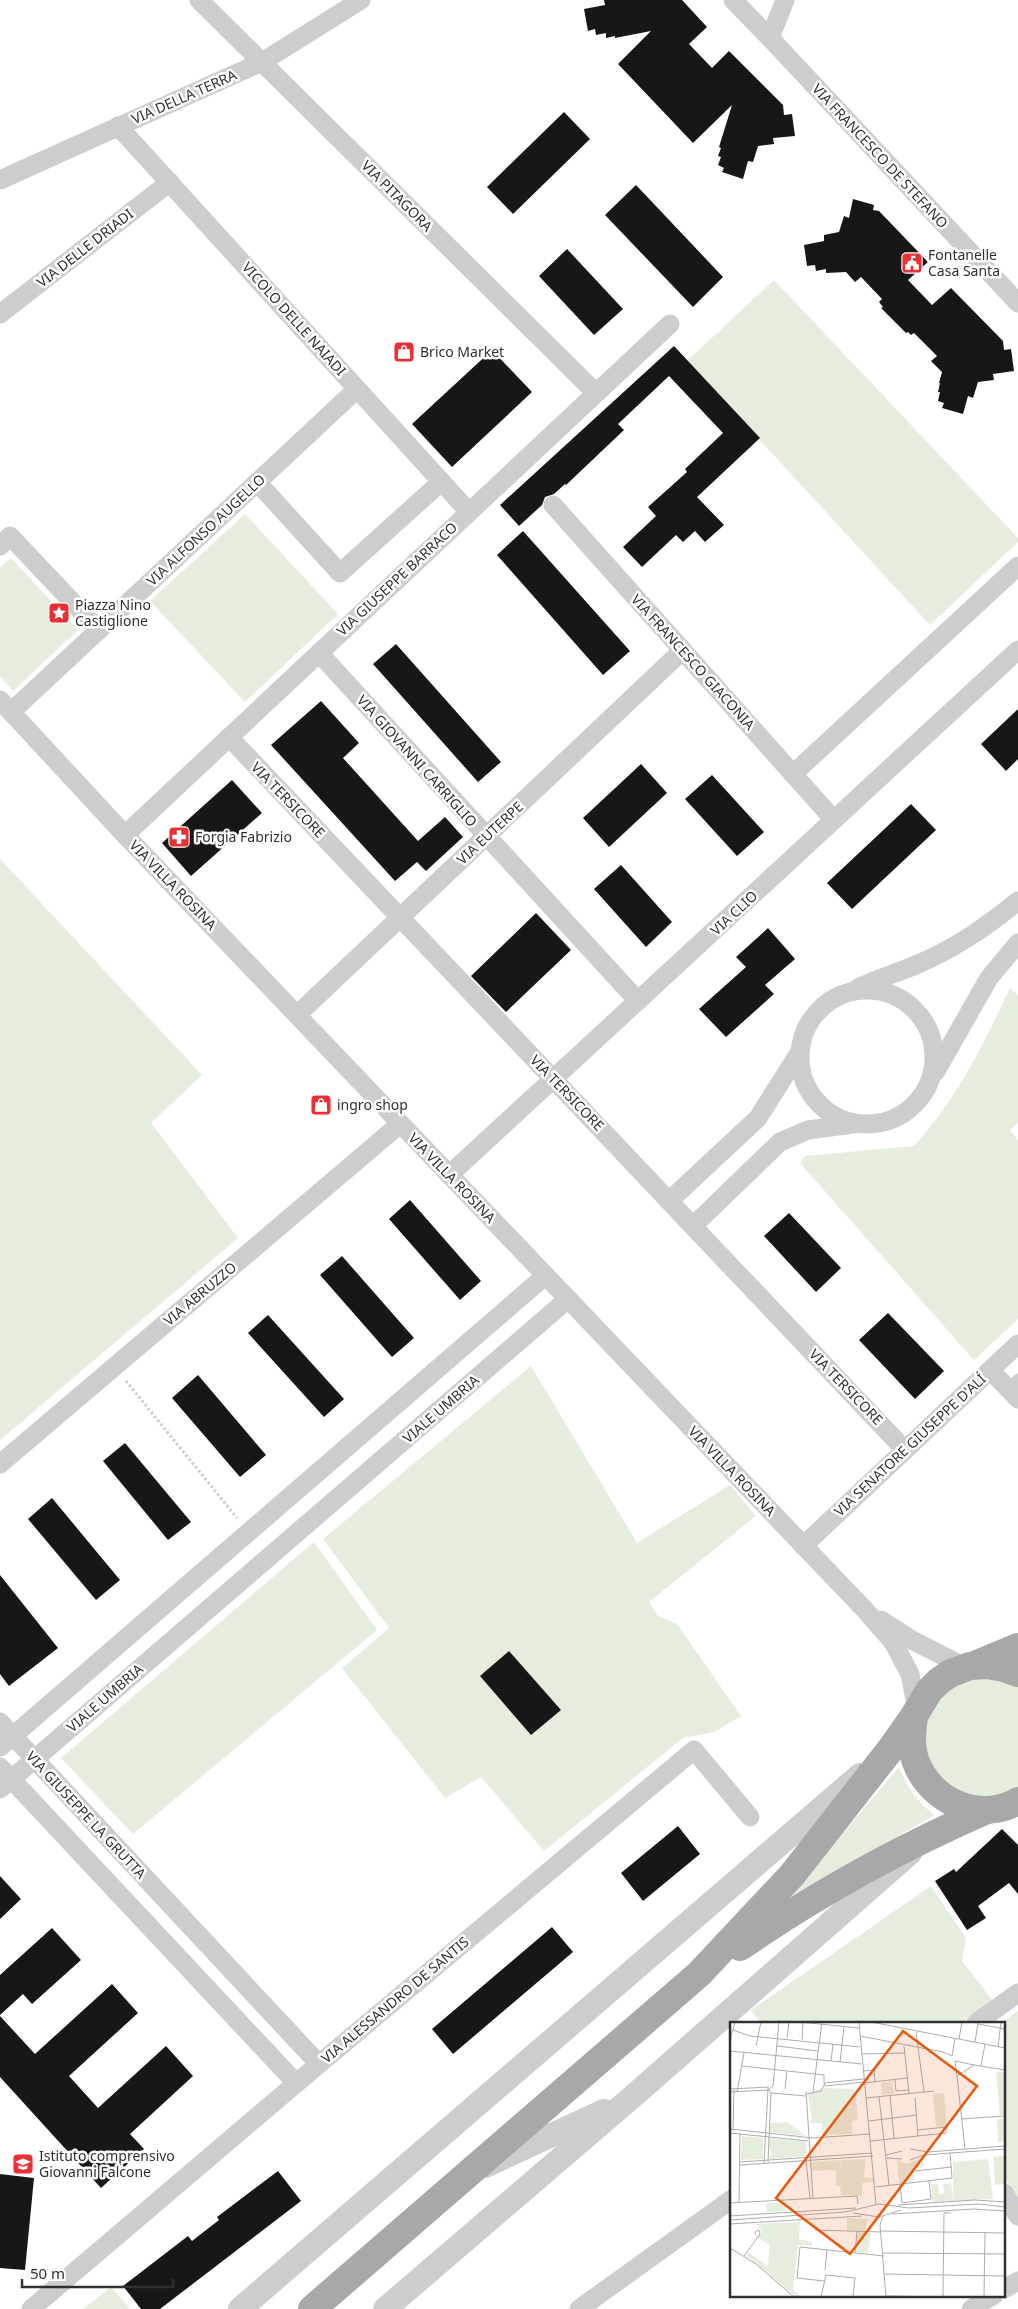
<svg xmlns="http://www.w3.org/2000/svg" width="1018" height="2309" font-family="'Noto Sans',sans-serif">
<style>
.green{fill:#e5edde}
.building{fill:#171717}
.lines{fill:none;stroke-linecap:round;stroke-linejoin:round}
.path{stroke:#cdcdcd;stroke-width:3;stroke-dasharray:2.5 2.5;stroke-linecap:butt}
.service{stroke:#cdcdcd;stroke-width:9}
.minor{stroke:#cdcdcd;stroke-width:19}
.tertiary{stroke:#cdcdcd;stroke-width:24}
.primary{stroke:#a8a8a8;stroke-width:28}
.labels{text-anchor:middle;stroke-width:5;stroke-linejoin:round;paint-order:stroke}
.street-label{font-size:14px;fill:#303030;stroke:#fff}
.poi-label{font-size:14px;fill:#303030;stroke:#fff;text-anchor:start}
.inset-road{fill:none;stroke:#acacac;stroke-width:1}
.view{fill:#e8590c;fill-opacity:0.15;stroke:#e8590c;stroke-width:2.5}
.inset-edge{fill:none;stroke:#303030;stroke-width:2.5}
</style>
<rect width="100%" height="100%" fill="#fff"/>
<g class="green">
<polygon points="774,280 1018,538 1018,542 930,625 687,361"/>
<polygon points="245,514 338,614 245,702 150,601"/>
<polygon points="11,558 78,630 13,691 0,676 0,568"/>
<polygon points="0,859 202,1075 151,1123 238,1238 0,1440"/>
<path d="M1010,988L1018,995V1123L1010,1130L1018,1140V1319L974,1360L800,1163L805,1156L914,1146C957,1099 983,1045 1010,988Z"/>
<polygon points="531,1366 637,1543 730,1485 756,1516 649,1602 658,1616 677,1624 741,1716 714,1732 683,1738 544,1851 481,1777 445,1798 342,1668 389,1628 323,1539"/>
<polygon points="314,1542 377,1630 133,1834 61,1758"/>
<polygon points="979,1675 1018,1684 1018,1791 981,1800 940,1781 927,1761 923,1739 927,1716 939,1696 957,1682"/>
<path d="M899,1767C906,1786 918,1802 934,1815L783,1904Z"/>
<polygon points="931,1886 966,1938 962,1961 993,2001 961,2023 761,2023 751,2010"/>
<polygon points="1018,2011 1018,2200 1004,2177 1004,2023 1001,2023"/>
<polygon points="111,2287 130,2309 83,2309"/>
</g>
<g class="building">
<polygon points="604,0 682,0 707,27 689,44 712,68 729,51 783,105 784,115 792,114 795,136 773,138 774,144 758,146 753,162 748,161 743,179 722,172 724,168 718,165 721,157 718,156 721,148 719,147 732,105 693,143 618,64 651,31 615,38 615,36 606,38 606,33 596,35 595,29 588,31 584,9 605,5"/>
<polygon points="564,112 590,139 513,214 487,187"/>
<polygon points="636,185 723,277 693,307 605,215"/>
<polygon points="853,199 874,205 873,210 879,211 928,262 908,280 932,305 951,288 1003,341 1004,350 1011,349 1014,371 993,374 994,380 978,382 973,398 968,396 963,414 942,408 944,403 938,401 940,392 938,392 940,383 939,383 942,372 931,361 937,356 914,333 911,335 908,332 906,333 881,308 883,307 879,302 882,299 861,277 855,282 846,272 826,273 826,269 816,271 815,265 807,266 804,245 824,241 824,235 839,232 844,216 849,218"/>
<polygon points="567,249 623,309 594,335 539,276"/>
<polygon points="674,346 760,438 697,497 724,525 705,542 695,531 683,542 676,535 642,567 623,547 656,516 648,507 687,472 685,469 723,433 669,376 618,424 624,430 566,485 565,484 554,494 545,497 542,505 519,526 500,505"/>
<polygon points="492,350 532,392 452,467 412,424"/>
<polygon points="523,531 630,651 603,675 497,555"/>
<polygon points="396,644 501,762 478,782 373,664"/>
<polygon points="321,701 359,743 343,758 418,841 445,817 463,837 426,871 417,862 395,881 271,745"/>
<polygon points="1018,709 1018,759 1006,771 981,744"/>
<polygon points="641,764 667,793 609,847 583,818"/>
<polygon points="712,775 764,832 737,856 685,799"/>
<polygon points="232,780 262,813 191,876 162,843"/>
<polygon points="911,804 936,830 852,909 827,883"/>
<polygon points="621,865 672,922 646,947 594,889"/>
<polygon points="536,913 571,950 506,1012 471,976"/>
<polygon points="768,928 795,959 765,985 774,994 726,1037 699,1009 746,967 736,957"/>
<polygon points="410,1200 481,1281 460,1300 389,1219"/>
<polygon points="789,1213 841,1268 816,1292 764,1236"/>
<polygon points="342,1256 414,1338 392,1357 320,1275"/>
<polygon points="888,1313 944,1371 915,1399 859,1340"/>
<polygon points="268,1315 344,1399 324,1417 248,1333"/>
<polygon points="198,1375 266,1455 240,1477 172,1398"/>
<polygon points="125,1443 191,1522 168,1540 103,1461"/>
<polygon points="52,1498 120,1580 96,1600 28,1519"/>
<polygon points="0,1575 58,1648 9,1686 0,1674"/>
<polygon points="509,1651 561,1710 531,1735 480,1676"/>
<polygon points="678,1826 700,1854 643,1901 621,1873"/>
<polygon points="1002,1829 1018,1845 1018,1894 1009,1883 978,1906 986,1918 967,1930 935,1881 954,1869 956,1872"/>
<polygon points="0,1876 21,1899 0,1919"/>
<polygon points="552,1927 573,1952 453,2054 432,2029"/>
<polygon points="52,1928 81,1960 32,2004 23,1994 0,2015 0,1975"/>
<polygon points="112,1984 138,2013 69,2076 98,2108 166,2046 193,2076 130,2134 144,2149 101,2188 0,2077 0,2016 35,2054"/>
<polygon points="278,2171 301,2201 160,2309 141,2309 123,2286 188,2236 192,2241 219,2220 217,2217"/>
<polygon points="0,2174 34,2178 25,2270 0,2268"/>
</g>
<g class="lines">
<polyline class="path" points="126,1381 237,1518"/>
<polyline class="service" points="1008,1388 1018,1378"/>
<g class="minor">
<polyline points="199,0 596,393"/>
<polyline points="733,0 770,38"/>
<polyline points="785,0 770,38 1018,303"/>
<polyline points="118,126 469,512"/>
<polyline points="0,180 262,62 361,0"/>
<polyline points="0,314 170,182"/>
<polyline points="257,482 340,573 441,482"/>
<polyline points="553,505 834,820"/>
<polyline points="0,546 10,536 99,630"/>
<polyline points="319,653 638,1001"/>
<polyline points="0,700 125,835 865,1610 893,1642 910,1674 917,1710"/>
<polyline points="11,712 357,389"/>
<polyline points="229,737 905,1450"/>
<polyline points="793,774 1018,566"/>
<polyline points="125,835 670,324"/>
<path d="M858,988C878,978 898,973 918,964C956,948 987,926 1018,901"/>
<circle cx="867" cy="1057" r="67"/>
<polyline points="297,1015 683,650"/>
<polyline points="936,1071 989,978 1018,943"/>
<polyline points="449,1175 1018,650"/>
<polyline points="669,1201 758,1118 799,1053"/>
<polyline points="693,1226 780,1142 808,1130 853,1124"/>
<polyline points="990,1370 1018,1399"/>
<polyline points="0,1464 400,1124"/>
<polyline points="803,1546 1018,1344"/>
<polyline points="881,1620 912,1640 965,1667"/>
<polyline points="0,1722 319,2064"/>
<polyline points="0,1747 545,1276"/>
<polyline points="0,1767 296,2083"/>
<polyline points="0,1789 568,1299"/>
<polyline points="976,2023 1018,1993"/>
<polyline points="1004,2193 1018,2216"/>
<polyline points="1004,2289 1018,2281"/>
<polyline points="31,2309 319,2064 694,1750 750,1817"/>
<polyline points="579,2309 732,2199"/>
<polyline points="971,2309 994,2295"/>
</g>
<g class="tertiary">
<polyline points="485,2166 604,2111"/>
<polyline points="240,2309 860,1775"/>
<polyline points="385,2309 631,2098 910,1853"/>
</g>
<g class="primary">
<polyline points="977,1664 1018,1647"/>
<path d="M914,1716C912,1732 910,1747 916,1762C931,1802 980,1823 1018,1801"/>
<path d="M740,1947C817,1894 900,1848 987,1810"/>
<polyline points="312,2309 699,1974 792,1875 890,1750 914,1716 929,1691 939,1681 951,1673 970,1666 987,1665 1004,1668 1018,1673"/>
</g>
</g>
<defs>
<g id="civic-square" transform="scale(1.125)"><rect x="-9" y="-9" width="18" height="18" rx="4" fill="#e93034" stroke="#fff"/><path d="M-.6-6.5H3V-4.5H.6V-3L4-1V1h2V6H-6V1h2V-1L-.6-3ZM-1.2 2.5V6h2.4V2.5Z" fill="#fff"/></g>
<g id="shop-square" transform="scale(1.125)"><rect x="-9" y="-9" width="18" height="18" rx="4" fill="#e93034" stroke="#fff"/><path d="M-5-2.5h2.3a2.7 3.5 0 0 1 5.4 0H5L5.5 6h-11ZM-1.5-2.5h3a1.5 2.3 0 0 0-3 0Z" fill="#fff"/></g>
<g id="sight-square" transform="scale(1.125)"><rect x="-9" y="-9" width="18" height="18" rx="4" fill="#e93034" stroke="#fff"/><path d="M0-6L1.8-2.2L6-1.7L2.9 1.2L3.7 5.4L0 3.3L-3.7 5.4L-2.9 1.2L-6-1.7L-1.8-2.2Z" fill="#fff"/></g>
<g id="pharmacy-square" transform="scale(1.125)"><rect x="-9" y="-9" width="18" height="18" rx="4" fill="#e93034" stroke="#fff"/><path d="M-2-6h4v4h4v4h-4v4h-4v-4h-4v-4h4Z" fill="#fff"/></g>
<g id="school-square" transform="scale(1.125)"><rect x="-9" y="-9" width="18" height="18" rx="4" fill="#e93034" stroke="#fff"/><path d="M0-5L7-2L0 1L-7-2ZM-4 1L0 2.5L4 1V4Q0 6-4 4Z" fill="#fff"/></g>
</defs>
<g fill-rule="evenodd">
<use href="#civic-square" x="912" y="263"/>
<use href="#shop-square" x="404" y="352"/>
<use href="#sight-square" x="59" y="613"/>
<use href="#pharmacy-square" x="179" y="837"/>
<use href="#shop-square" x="321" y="1105"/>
<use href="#school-square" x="23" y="2164"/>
</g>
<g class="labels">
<g class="street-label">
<text transform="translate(184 97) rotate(-24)" y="5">VIA DELLA TERRA</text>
<text transform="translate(880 156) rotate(47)" y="5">VIA FRANCESCO DE STEFANO</text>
<text transform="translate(397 196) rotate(45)" y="5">VIA PITAGORA</text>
<text transform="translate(85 248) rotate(-38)" y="5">VIA DELLE DRIADI</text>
<text transform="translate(294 319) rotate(48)" y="5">VICOLO DELLE NAIADI</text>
<text transform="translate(206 530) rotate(-43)" y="5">VIA ALFONSO AUGELLO</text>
<text transform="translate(397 579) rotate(-43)" y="5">VIA GIUSEPPE BARRACO</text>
<text transform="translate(693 662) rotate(48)" y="5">VIA FRANCESCO GIACONIA</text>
<text transform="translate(417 761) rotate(48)" y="5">VIA GIOVANNI CARRIGLIO</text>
<text transform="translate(288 800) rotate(46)" y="5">VIA TERSICORE</text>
<text transform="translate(490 833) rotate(-43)" y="5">VIA EUTERPE</text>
<text transform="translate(173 885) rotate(46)" y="5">VIA VILLA ROSINA</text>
<text transform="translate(734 913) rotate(-43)" y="5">VIA CLIO</text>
<text transform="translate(567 1093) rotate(46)" y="5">VIA TERSICORE</text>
<text transform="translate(452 1178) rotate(46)" y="5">VIA VILLA ROSINA</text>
<text transform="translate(200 1294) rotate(-40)" y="5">VIA ABRUZZO</text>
<text transform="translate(846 1387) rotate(46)" y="5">VIA TERSICORE</text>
<text transform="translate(441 1409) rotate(-41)" y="5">VIALE UMBRIA</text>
<text transform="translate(910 1445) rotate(-43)" y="5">VIA SENATORE GIUSEPPE D'ALÍ</text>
<text transform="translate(732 1471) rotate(46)" y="5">VIA VILLA ROSINA</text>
<text transform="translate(105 1698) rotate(-41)" y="5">VIALE UMBRIA</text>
<text transform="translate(86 1815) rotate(47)" y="5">VIA GIUSEPPE LA GRUTTA</text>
<text transform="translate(395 2000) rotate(-40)" y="5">VIA ALESSANDRO DE SANTIS</text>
</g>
<g class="poi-label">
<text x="928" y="260">Fontanelle<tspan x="928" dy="16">Casa Santa</tspan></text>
<text x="420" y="357">Brico Market</text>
<text x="75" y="610">Piazza Nino<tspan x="75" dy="16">Castiglione</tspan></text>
<text x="195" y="842">Forgia Fabrizio</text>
<text x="337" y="1110">ingro shop</text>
<text x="39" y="2161">Istituto comprensivo<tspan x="39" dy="16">Giovanni Falcone</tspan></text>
</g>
</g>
<g transform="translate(730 2022)">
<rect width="275" height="275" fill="#fff"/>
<path d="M266,49L275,51V93H270ZM162,59L164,72L152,73L151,61ZM93,66L125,67L128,98L122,99V112L92,113V101H79L82,98L78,71ZM214,71L217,104L206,105L203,72ZM275,96V119L268,120L267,97ZM57,100L76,114L39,110L40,101ZM12,114L33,116V137L11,138ZM38,116L76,120V134L38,137L41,133ZM275,133V162L265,163L263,135ZM192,136L194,145L184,146L185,159L169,161L167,137L176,142ZM136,137L134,155L144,157L145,160L132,161V174L111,173L110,164H106V148L82,149L81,140L111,138V148L112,138ZM258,137L263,177L202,180L201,162H208L209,172H214L213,162L221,161L223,175V140ZM36,181H55L56,189L37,190ZM117,196L137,197L135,209L117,208ZM70,200L69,217L82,220V224L68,223L63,268L72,275H66L17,234L18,230L38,244L40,223L26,215L32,211L27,202ZM128,210L141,211L138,231L126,230Z" fill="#e5edde"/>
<path class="inset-road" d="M70,0L129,6M129,0L146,183M141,0L275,26M248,2L275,7M3,8L20,14L130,25M186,10L194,70M130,14L213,30L222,34L225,17M57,16L59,0M0,17L5,0M229,17L232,0M72,18L73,1M245,20L248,1M26,24L31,0M47,24L88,29M174,24L179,71M268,25L271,0M0,29L132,42M131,32L175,31M101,39L103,22M110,40L114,5M12,44L94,53V61L134,57M251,44L255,22M133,49L144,48L145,60M227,54L225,39L244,43M165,58L166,69L178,68M94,61L95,64L134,60M134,61L177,56M37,65L41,71L38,140M0,67L39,65M55,67L57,49M76,69L83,176M0,70L38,68M7,70L14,31M83,70L92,0M41,71L76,74M77,72L91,69L94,63M160,73L164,116M149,75L159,163M136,76L204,69M185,76L188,114M231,97L275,94M139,99L187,93M0,107L83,116L140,112M3,109L4,67M0,111L78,119M141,119L216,111V105L188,108M180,127L198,130L275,124M235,127L227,54L244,43L275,48M156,133L172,129M156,136L172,137M180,138L194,133L275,127M76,139L80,176M10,140L142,131M34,141L38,68L43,64L49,0M10,143L143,134M185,149L222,145M170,162L172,181L201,177L199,159M146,165L222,156L220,131M9,180L10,112M0,181L127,174L128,182M168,183L245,178L275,180M123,191L149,195L171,188M162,192L244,187L275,189M0,194L126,186M153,194L150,203L156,275M0,198L115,190L149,182L179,186L249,182L275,185M0,202L132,194M85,208L151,210M151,209L275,211M0,226L26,242L64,275M125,231L127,209M153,231L275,232M14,234L30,212L29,208L25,210L26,213M95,248L97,228M155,252L275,254M94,259L67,256L70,225L154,234M156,274L209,275M91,275L96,253L125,256L123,275M213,275L214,191H221M254,275L255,210"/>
<path class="view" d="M173,9L247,64L120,232L46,176Z"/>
<rect width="275" height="275" class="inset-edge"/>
</g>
<path d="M22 2279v8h151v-8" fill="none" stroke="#303030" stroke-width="2.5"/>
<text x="30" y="2279" font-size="15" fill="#303030" stroke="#ffffff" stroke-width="4" paint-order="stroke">50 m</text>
</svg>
